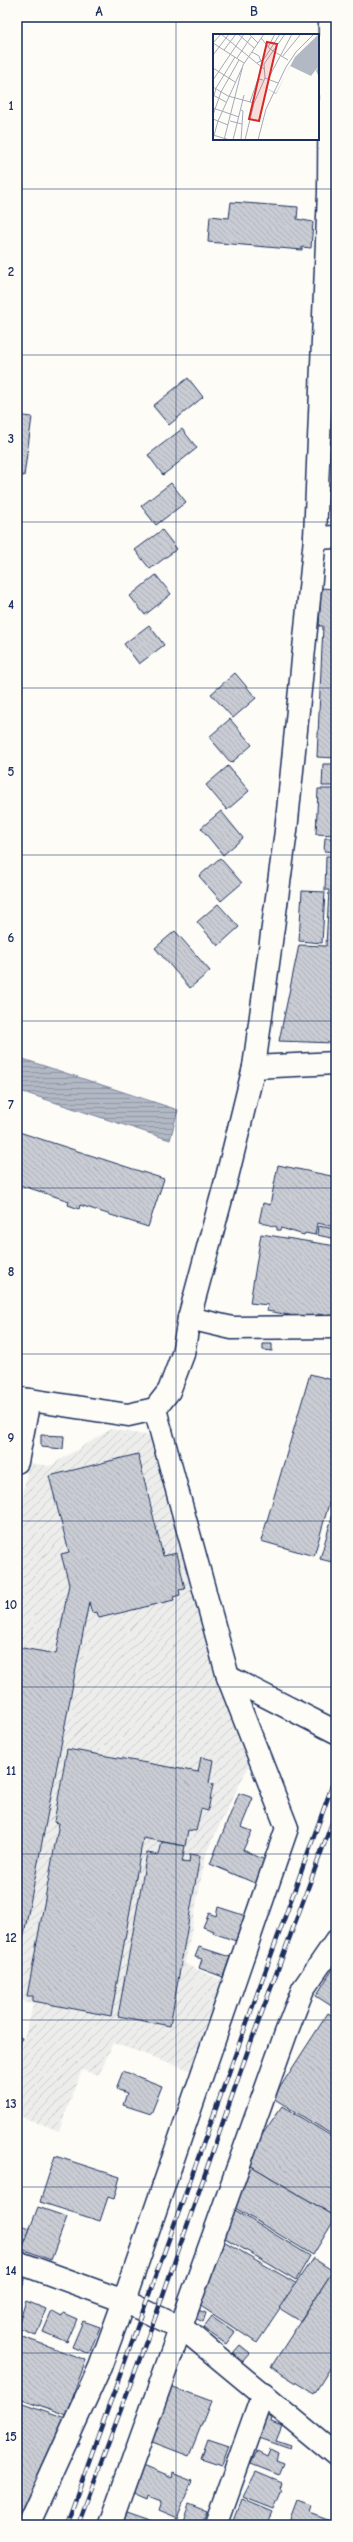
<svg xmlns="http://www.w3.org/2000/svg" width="353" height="2542" font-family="'Comic Neue',sans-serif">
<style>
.industrial{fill:url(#industrial-furrows)}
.water{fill:url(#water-rules);stroke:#76819c}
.building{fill:url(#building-back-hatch);stroke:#1b2f5e}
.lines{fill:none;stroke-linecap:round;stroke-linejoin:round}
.minor-casing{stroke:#1b2f5e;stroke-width:25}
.tertiary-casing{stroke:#1b2f5e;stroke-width:25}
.minor{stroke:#fdfcf7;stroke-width:22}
.tertiary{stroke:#fdfcf7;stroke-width:22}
.rail-casing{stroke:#1b2f5e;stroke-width:4.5}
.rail{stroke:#fdfcf7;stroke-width:3;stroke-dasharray:9;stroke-linecap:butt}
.grid{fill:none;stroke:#1b2f5e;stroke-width:1;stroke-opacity:0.55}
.inset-road{fill:none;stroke:#a3aaba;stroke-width:1}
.view{fill:#d62828;fill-opacity:0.15;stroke:#d62828;stroke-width:2}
.inset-edge{fill:none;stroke:#1b2f5e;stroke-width:2}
.neatline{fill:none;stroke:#1b2f5e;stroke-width:1.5}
.grid-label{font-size:13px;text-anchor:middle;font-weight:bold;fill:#1b2f5e}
</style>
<defs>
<pattern id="industrial-furrows" width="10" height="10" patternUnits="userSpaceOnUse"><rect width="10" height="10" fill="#edeeec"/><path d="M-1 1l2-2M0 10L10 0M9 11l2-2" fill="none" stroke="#cbcccd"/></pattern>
<pattern id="water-rules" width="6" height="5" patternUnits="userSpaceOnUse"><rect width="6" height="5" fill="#b3b8c5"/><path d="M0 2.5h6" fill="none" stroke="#9196a3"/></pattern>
<pattern id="building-back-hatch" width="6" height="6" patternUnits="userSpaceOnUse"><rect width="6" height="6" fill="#c9ccd3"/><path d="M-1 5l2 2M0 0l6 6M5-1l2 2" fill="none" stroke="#acb0b8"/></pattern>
</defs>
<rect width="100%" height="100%" fill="#fdfcf7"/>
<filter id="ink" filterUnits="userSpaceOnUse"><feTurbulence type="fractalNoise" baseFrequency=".025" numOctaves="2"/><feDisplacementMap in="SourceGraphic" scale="8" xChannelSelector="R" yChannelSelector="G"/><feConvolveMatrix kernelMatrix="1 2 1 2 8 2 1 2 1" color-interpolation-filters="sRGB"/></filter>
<g filter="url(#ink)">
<polygon class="industrial" points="111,1429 151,1436 252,1759 206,1853 185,1964 226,1982 193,2071 113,2043 99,2075 82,2070 59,2131 17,2115 17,2058 29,2022 33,2003 17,2000 17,1526 29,1463 50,1466"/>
<polygon class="water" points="17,1057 178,1110 170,1140 17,1090"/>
<g class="building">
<polygon points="231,202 298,207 297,219 313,222 311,248 302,247 302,250 208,242 210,216 229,218"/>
<polygon points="188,378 203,397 169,425 153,406"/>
<polygon points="17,415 32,417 24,476 17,475"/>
<polygon points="182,429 197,448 163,475 148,455"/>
<polygon points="335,466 336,466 336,506 334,506"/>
<polygon points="171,483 186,502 156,525 141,506"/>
<polygon points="162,530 177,549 150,569 135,550"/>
<polygon points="156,575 171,594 145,615 130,596"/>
<polygon points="321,588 336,589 336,758 317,757 323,626 319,626"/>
<polygon points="149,625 164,645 139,664 124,644"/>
<polygon points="235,673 256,698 233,718 211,694"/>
<polygon points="230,719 252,745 231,763 209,737"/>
<polygon points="323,764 336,764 336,786 322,786"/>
<polygon points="228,766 249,791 227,810 206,785"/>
<polygon points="318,789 336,789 336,835 316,834"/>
<polygon points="221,811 243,838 223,855 201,828"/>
<polygon points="325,838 336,838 336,852 324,851"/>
<polygon points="326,856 336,856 334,1043 279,1041 299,945 326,946 329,890 325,890"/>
<polygon points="220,858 242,883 221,901 199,876"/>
<polygon points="302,891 325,892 322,943 299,941"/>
<polygon points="218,904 239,927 218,946 197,922"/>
<polygon points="175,931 210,971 190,988 155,948"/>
<polygon points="19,1132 164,1179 148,1227 80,1205 79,1209 68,1205 69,1201 17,1184 17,1138"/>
<polygon points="278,1165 336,1177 336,1227 317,1223 315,1235 305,1233 304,1235 281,1228 280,1230 277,1230 277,1227 259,1222 263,1203 270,1205"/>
<polygon points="318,1226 336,1229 336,1239 317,1235"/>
<polygon points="261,1234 336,1246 334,1317 318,1314 317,1320 267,1311 268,1305 250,1303"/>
<polygon points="263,1344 272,1344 272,1351 263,1350"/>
<polygon points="310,1374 336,1381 336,1479 314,1556 261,1541"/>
<polygon points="41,1435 64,1436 63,1449 41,1447"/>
<polygon points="138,1454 163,1556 177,1553 185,1589 179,1590 180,1595 173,1597 174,1600 99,1618 97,1612 92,1613 89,1602 17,1970 17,1647 56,1654 69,1584 61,1554 69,1552 49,1476"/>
<polygon points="336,1503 336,1563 320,1559"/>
<polygon points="67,1749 198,1772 201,1757 213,1760 209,1783 213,1784 208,1811 201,1809 196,1831 188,1830 185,1846 143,1838 111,2016 33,2001 33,1996 27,1996 59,1823 54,1822"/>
<polygon points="239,1793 253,1798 241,1827 252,1831 243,1850 267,1861 257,1884 210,1864"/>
<polygon points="162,1842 185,1846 182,1862 189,1863 190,1854 200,1856 170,2026 118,2016 147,1853 159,1855"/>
<polygon points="218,1907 246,1916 236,1941 213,1933 214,1931 203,1927 209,1913 216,1916"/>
<polygon points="199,1947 230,1957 223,1977 199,1968 202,1959 195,1957"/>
<polygon points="336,1964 336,2009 316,1996"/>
<polygon points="328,2013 336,2018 336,2137 273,2098"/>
<polygon points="17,2036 22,2038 17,2055"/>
<polygon points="123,2071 162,2086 151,2114 123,2105 127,2093 116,2089"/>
<polygon points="282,2106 336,2139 336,2217 248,2164 255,2145"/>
<polygon points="55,2156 120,2177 114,2199 108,2197 100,2221 40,2202"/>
<polygon points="248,2164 336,2217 313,2255 232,2206"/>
<polygon points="38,2207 67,2217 51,2260 22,2249"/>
<polygon points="235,2210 310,2256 296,2280 220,2235"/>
<polygon points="17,2224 30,2228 22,2249 17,2247"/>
<polygon points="222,2240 297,2284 257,2343 199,2305"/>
<polygon points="313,2258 333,2271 300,2321 279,2308"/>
<polygon points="336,2266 336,2359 314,2394 271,2367"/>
<polygon points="17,2276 25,2279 20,2292 17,2291"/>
<polygon points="26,2301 46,2309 36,2335 17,2328"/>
<polygon points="198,2310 206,2313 203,2322 195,2318"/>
<polygon points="52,2311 62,2316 63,2313 77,2319 67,2342 43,2332"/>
<polygon points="212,2316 235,2332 226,2344 203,2328"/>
<polygon points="83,2321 100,2327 89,2354 72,2347"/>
<polygon points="17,2335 86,2360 66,2415 17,2397"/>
<polygon points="240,2345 250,2353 242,2362 233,2353"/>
<polygon points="168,2385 211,2401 189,2456 147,2440"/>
<polygon points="17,2401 74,2421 22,2525 17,2525"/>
<polygon points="263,2414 272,2418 271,2422 282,2426 276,2441 291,2446 290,2449 254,2436"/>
<polygon points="208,2439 229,2446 222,2465 201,2458"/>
<polygon points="270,2449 278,2453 276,2460 284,2463 279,2475 251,2464 257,2451 267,2456"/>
<polygon points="140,2465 171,2478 172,2473 192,2481 177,2518 158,2510 161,2501 148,2496 147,2500 129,2492"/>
<polygon points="256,2472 282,2483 280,2489 282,2490 274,2509 243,2497"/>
<polygon points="242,2499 273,2512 267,2525 232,2525"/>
<polygon points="297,2501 311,2506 309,2513 328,2520 326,2525 288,2525"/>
<polygon points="189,2505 207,2512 201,2525 182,2523"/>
<polygon points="127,2513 153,2522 153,2525 119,2525 123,2514 126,2515"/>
</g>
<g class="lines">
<g class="minor-casing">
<g id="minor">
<polyline points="254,1067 336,1063"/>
<polyline points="189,1318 232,1328 336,1327"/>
<polyline points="17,1462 29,1400"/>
<polyline points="228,1677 336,1732"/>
<polyline points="17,2262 124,2301 185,2330 336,2455"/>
<polyline points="28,2525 100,2367 124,2301 287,1828 228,1677 155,1409"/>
<polyline points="110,2525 286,2033 303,1989 336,1941"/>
<polyline points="216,2525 263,2393"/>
</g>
</g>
<g class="tertiary-casing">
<g id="tertiary">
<polyline points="315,538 336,537"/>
<polyline points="17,1398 128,1415 155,1409 169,1391 183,1354 189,1318 227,1177 254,1067 286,831 315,538 329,192 330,17"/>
</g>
</g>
<use href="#minor" class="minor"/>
<use href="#tertiary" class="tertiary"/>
<g class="rail-casing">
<g id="rail">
<polyline points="66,2525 336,1775"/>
<polyline points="78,2525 156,2315 248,2050 336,1812"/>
</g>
</g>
<use href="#rail" class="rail"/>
</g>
</g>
<path class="grid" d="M176,17V2525M17,189H336M17,355H336M17,522H336M17,688H336M17,855H336M17,1021H336M17,1188H336M17,1354H336M17,1521H336M17,1687H336M17,1854H336M17,2020H336M17,2187H336M17,2353H336"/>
<g transform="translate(213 34)">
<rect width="106" height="106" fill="#fdfcf7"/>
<path d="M106,0V43L103,37L105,33L98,42L77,32L63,60L49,52L63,59L82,23Z" fill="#b3b8c5"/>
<path class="inset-road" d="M8,0L51,35M25,0L41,14M36,0L45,9M48,4L57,15L75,26M0,9L31,29M0,9L8,0M55,13L62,0M11,16L23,0M39,18L46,22L48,28M0,21L16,0M69,23L87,1M24,24L38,3M44,29L51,25L67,0M0,34L22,48M52,44L65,49M55,45L79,0M0,46L31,0M0,53L15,62L41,69M0,61L13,68M0,65L3,54L22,23M37,68L45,45L50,46M0,74L26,83M28,76L30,77L28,106M0,81L8,58L26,26M0,85L15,91M17,87L29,90M0,101L17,106M0,105L5,87L29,34M11,106L30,31L51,0M20,106L31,61M32,106L41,69L52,44L51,30L72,0M45,106L53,75L73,33L83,18L101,0"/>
<path class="view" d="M54,8L64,10L46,87L36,85Z"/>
<rect width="106" height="106" class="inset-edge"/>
</g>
<rect width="353" height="2542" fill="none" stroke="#fdfcf7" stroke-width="44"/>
<rect x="22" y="22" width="309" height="2498" class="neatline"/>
<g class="grid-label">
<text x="99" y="16">A</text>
<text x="254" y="16">B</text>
<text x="11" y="110">1</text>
<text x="11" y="276">2</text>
<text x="11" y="443">3</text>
<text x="11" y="609">4</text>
<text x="11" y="776">5</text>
<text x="11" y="942">6</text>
<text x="11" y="1109">7</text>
<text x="11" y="1276">8</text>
<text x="11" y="1442">9</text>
<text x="11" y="1609">10</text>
<text x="11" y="1775">11</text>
<text x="11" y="1942">12</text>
<text x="11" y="2108">13</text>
<text x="11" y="2275">14</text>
<text x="11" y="2441">15</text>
</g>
</svg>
